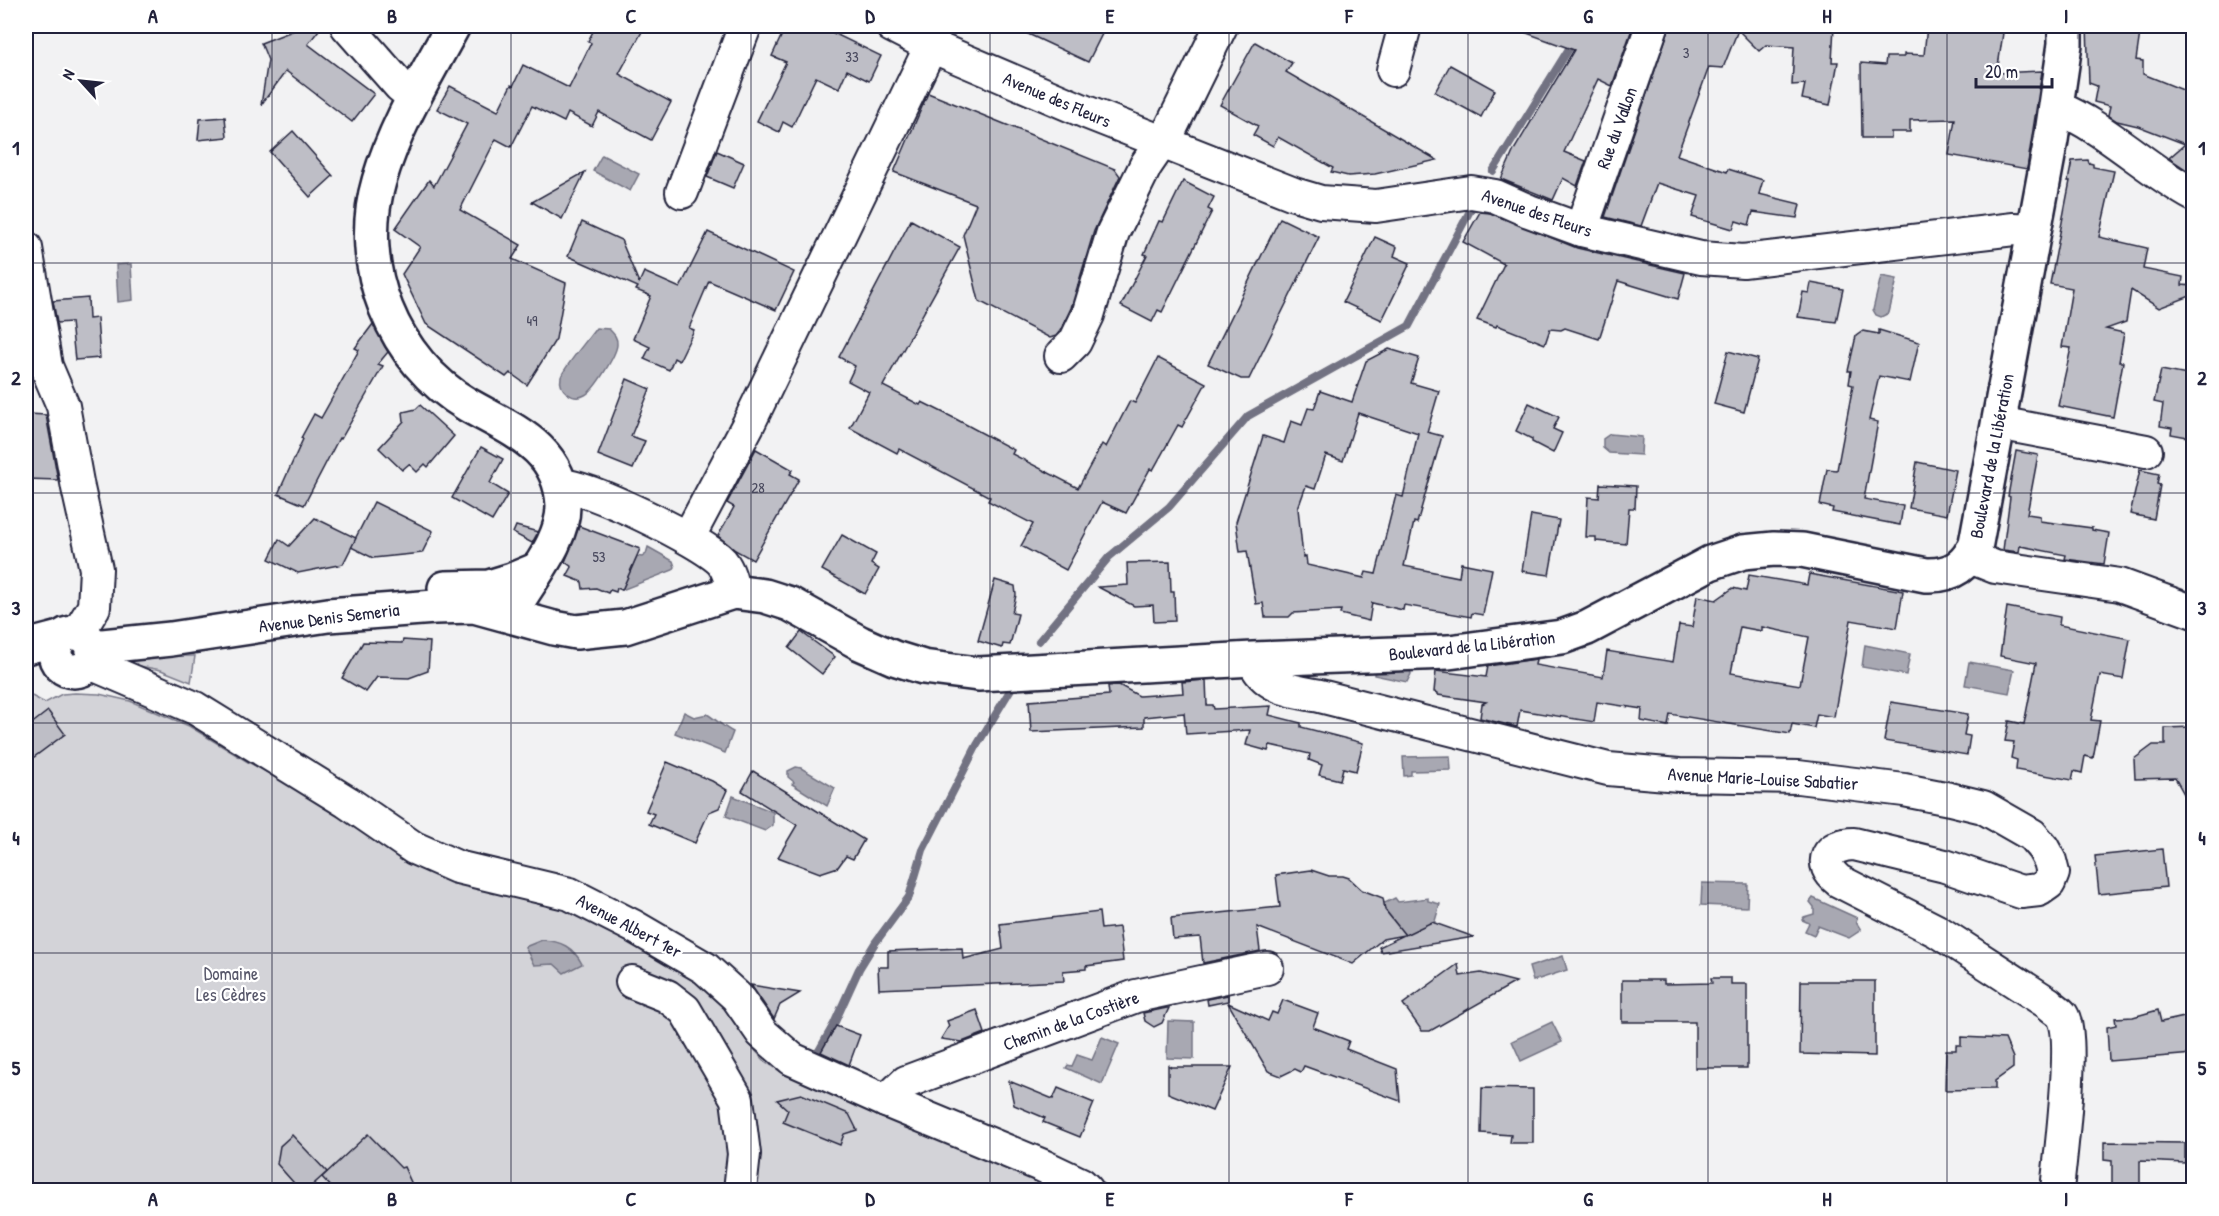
<svg xmlns="http://www.w3.org/2000/svg" width="2219" height="1216" font-family="'Patrick Hand',sans-serif">
<style>
.green{fill:#d3d3d8;stroke:#7a7a8a;stroke-width:1.5}
.water{fill:#a8a8b2;stroke:#727282;stroke-width:1.5}
.lines{fill:none;stroke-linecap:round;stroke-linejoin:round}
.stream{stroke:#727282;stroke-width:8}
.building{fill:#bebec6;stroke:#22223b;stroke-width:1.5;fill-rule:evenodd}
.minor-casing{stroke:#22223b;stroke-width:36}
.major-casing{stroke:#22223b;stroke-width:38}
.minor{stroke:#fff;stroke-width:32}
.major{stroke:#fff;stroke-width:33}
.grid{fill:none;stroke:#22223b;stroke-width:1.5;stroke-opacity:0.55}
.labels{text-anchor:middle;stroke-width:4.5;stroke-linejoin:round;paint-order:stroke}
.number-label{font-size:15px;fill:#49495e}
.street-label{font-size:18px;fill:#22223b;stroke:#fff}
.park-label{font-size:18px;fill:#57576a;stroke:#fff}
.neatline{fill:none;stroke:#22223b;stroke-width:2}
.grid-label{font-size:20px;text-anchor:middle;font-weight:bold;fill:#22223b}
</style>
<rect width="100%" height="100%" fill="#f2f2f3"/>
<filter id="ink" filterUnits="userSpaceOnUse"><feTurbulence type="fractalNoise" baseFrequency=".0167" numOctaves="2"/><feDisplacementMap in="SourceGraphic" scale="12" xChannelSelector="R" yChannelSelector="G"/><feConvolveMatrix kernelMatrix="1 2 1 2 8 2 1 2 1" color-interpolation-filters="sRGB"/></filter>
<g filter="url(#ink)">
<g class="green">
<polygon points="135,656 195,656 191,682 161,670 118,662"/>
<polygon points="26,693 45,703 62,694 75,693 99,694 130,701 189,726 248,762 340,811 438,874 502,895 576,911 699,981 720,1002 749,1044 766,1062 780,1071 1035,1177 1050,1190 26,1190"/>
</g>
<g class="water">
<polygon points="602,155 639,174 630,191 593,171"/>
<polygon points="131,264 133,300 118,302 116,265"/>
<polygon points="1881,276 1897,279 1889,313 1881,317 1876,315 1873,310"/>
<path d="M596,328L609,329C614,334 618,338 617,345C616,355 595,390 585,395C573,402 558,390 561,377C564,367 589,338 596,328Z"/>
<polygon points="1610,434 1642,437 1641,455 1609,453 1603,448 1603,439"/>
<polygon points="648,547 673,561 675,567 673,570 622,590 637,556 642,557 646,554"/>
<polygon points="1865,645 1910,654 1906,675 1862,667"/>
<polygon points="1969,662 2014,670 2009,693 1965,685"/>
<polygon points="1409,665 1411,674 1407,682 1374,675 1375,668"/>
<path d="M684,712L694,717L707,714C717,720 723,727 733,732L725,753L675,733Z"/>
<polygon points="1450,756 1451,770 1411,771 1411,775 1404,776 1403,757"/>
<polygon points="796,767 801,768 835,788 827,806 792,784 794,782 788,777 788,771"/>
<polygon points="733,796 773,812 773,825 765,831 726,816"/>
<polygon points="1702,883 1748,884 1747,907 1701,905"/>
<polygon points="1395,898 1398,902 1428,898 1428,901 1440,904 1432,931 1400,936 1398,926 1380,903 1382,901 1385,903"/>
<polygon points="1813,898 1857,918 1856,922 1861,930 1849,938 1818,926 1814,935 1805,931 1809,923 1802,920 1804,917 1814,914 1814,907 1810,902"/>
<path d="M542,940C561,941 573,947 582,964L564,973L554,964L534,965L525,947Z"/>
<polygon points="1563,956 1567,970 1533,981 1529,967"/>
<polygon points="1168,1021 1194,1022 1194,1059 1167,1058"/>
<polygon points="1552,1022 1562,1042 1521,1061 1512,1041"/>
<polygon points="1102,1037 1119,1044 1102,1084 1066,1068 1068,1065 1072,1066 1077,1055 1092,1060"/>
</g>
<g class="lines">
<g class="stream">
<polyline points="1493,171 1583,26"/>
<polyline points="1039,641 1109,557 1169,507 1248,416 1409,326 1472,207"/>
<polyline points="816,1056 834,1024 859,969 875,943 909,897 923,850 977,745 1014,684"/>
</g>
</g>
<g class="building">
<polygon points="305,26 322,26 308,44 374,94 352,122 286,71 261,105 268,60 261,43"/>
<polygon points="596,26 645,26 619,74 671,102 651,140 599,112 592,126 568,113 564,122 532,106 511,147 496,139 460,210 521,245 512,259 566,283 556,339 527,385 510,373 506,377 426,324 402,274 420,247 395,229 429,180 434,186 467,124 437,109 450,86 498,111 511,85 513,86 523,65 569,88 591,43 588,41"/>
<polygon points="786,26 819,26 881,56 869,81 847,70 839,88 816,77 792,127 783,122 779,132 757,121 786,62 772,56"/>
<polygon points="1011,26 1106,26 1088,62"/>
<polygon points="1513,26 1633,26 1612,86 1598,79 1564,152 1586,161 1577,186 1563,178 1553,200 1501,179 1514,150 1574,50 1513,28"/>
<polygon points="1670,26 1834,26 1832,62 1838,62 1830,105 1802,99 1805,84 1792,85 1794,47 1766,45 1759,51 1738,30 1723,68 1709,67 1677,155 1727,172 1728,169 1763,180 1759,194 1800,204 1797,218 1753,212 1749,225 1736,221 1733,229 1692,217 1699,196 1657,183 1641,226 1605,217"/>
<polygon points="1927,26 1957,26 2003,33 1997,73 2042,71 2027,169 1949,155 1955,119 1910,120 1910,132 1891,132 1891,138 1862,138 1861,63 1885,65 1886,57 1904,57 1904,54 1924,55"/>
<polygon points="2087,26 2141,26 2136,60 2143,61 2143,74 2193,94 2193,174 2169,158 2185,144 2138,126 2117,121 2108,115 2110,106 2094,102 2097,86 2089,83"/>
<polygon points="1255,42 1292,63 1286,72 1437,160 1375,174 1348,176 1331,172 1333,168 1278,137 1273,146 1253,135 1258,126 1220,105"/>
<polygon points="1450,65 1495,90 1481,117 1435,92"/>
<polygon points="928,93 1115,169 1120,176 1094,231 1071,308 1060,331 1056,336 1050,338 979,301 963,235 976,204 894,172"/>
<polygon points="225,117 227,137 198,140 200,119"/>
<polygon points="293,131 333,176 310,197 270,152"/>
<polygon points="717,151 744,163 733,188 707,177"/>
<polygon points="2088,160 2089,163 2093,164 2093,167 2114,171 2099,237 2147,248 2143,269 2183,277 2182,285 2193,286 2193,295 2159,308 2131,290 2126,322 2106,329 2124,333 2119,362 2123,362 2113,417 2058,406 2071,348 2062,347 2072,288 2050,284 2070,181 2068,181 2072,161"/>
<polygon points="585,172 562,219 532,202"/>
<polygon points="1183,181 1214,197 1208,209 1212,211 1162,312 1158,310 1152,322 1121,306 1147,255 1144,254 1159,221 1163,222"/>
<polygon points="1480,212 1490,213 1577,248 1685,273 1678,299 1618,281 1599,339 1565,328 1561,330 1550,329 1545,344 1497,325 1496,327 1477,320 1504,264 1463,242"/>
<polygon points="1280,218 1319,237 1249,379 1241,379 1208,364"/>
<polygon points="911,220 960,247 883,386 920,405 922,402 952,417 1014,450 1012,454 1078,488 1102,444 1106,447 1130,401 1135,403 1158,358 1206,383 1182,427 1178,425 1153,470 1150,469 1126,513 1102,502 1066,570 1021,546 1033,524 988,501 990,497 899,449 897,453 850,428 869,392 848,381 855,366 839,357"/>
<polygon points="582,222 621,240 639,283 644,272 680,288 708,232 794,272 776,310 709,281 689,328 694,330 679,361 674,358 669,370 644,359 650,347 633,339 651,296 636,290 638,287 568,256"/>
<polygon points="1375,237 1397,247 1394,256 1410,263 1382,320 1343,302"/>
<polygon points="1811,283 1843,289 1836,322 1798,317 1803,292 1809,293"/>
<polygon points="88,298 89,319 97,318 100,358 75,360 71,322 57,323 53,301"/>
<polygon points="373,324 388,352 378,364 383,366 341,439 339,438 304,505 278,494 303,439 301,438 314,414 321,418 359,350 355,348"/>
<polygon points="1879,330 1919,342 1910,382 1879,376 1869,420 1878,422 1864,499 1903,506 1900,525 1832,512 1833,508 1820,505 1827,469 1837,470 1853,385 1849,384 1851,371 1848,371 1856,336 1863,331 1879,334"/>
<path d="M1389,349L1419,358L1411,383L1439,391L1427,432L1442,436L1417,523L1414,522L1404,566L1459,577L1461,563L1492,569L1483,615L1472,613L1471,617L1404,605L1403,610L1372,603L1369,621L1340,614L1341,610L1293,613L1289,617H1265L1263,603L1256,604L1247,551L1240,552L1236,522L1263,436L1284,443L1291,421L1302,425L1308,408L1314,409L1320,391L1352,402L1366,361ZM1358,413L1418,433L1403,497L1396,495L1376,574L1366,572L1364,578L1307,565L1306,556L1303,557L1298,508L1306,486L1315,489L1326,455L1343,461Z"/>
<polygon points="1728,351 1758,359 1744,412 1714,404"/>
<polygon points="2161,370 2193,376 2193,438 2171,434 2172,428 2160,426 2163,404 2154,402"/>
<polygon points="627,379 650,389 631,436 645,441 633,469 598,455"/>
<polygon points="1529,403 1559,417 1553,429 1562,433 1553,453 1532,442 1532,439 1516,431"/>
<polygon points="420,405 454,436 428,467 425,464 417,472 409,464 402,470 379,448 404,421 403,412 416,409"/>
<polygon points="28,414 46,415 58,480 27,479"/>
<polygon points="481,447 503,459 490,483 508,494 492,521 452,498"/>
<polygon points="756,449 793,470 790,474 799,479 753,560 735,550 718,536 734,507 727,503"/>
<polygon points="2016,451 2038,455 2027,514 2040,516 2040,521 2092,528 2092,530 2109,533 2104,564 2065,559 2066,555 2020,546 2019,552 2003,550 2010,497 2008,496"/>
<polygon points="1917,462 1956,470 1947,515 1909,508"/>
<polygon points="2140,470 2159,474 2157,484 2160,485 2154,519 2130,514"/>
<polygon points="1600,484 1636,486 1635,508 1629,508 1626,544 1596,541 1596,537 1586,537 1588,497 1599,498"/>
<polygon points="374,502 433,531 422,553 373,558 351,547"/>
<polygon points="1531,515 1559,520 1549,575 1522,571"/>
<polygon points="315,518 356,538 343,564 298,573 269,559 279,539 289,546"/>
<polygon points="516,526 538,532 532,543 513,533"/>
<polygon points="579,526 640,549 622,590 617,588 616,592 610,590 608,593 596,588 583,589 582,582 567,576 572,567 565,562"/>
<polygon points="842,535 876,554 871,564 879,569 865,594 822,570"/>
<polygon points="1170,562 1171,592 1174,592 1175,621 1154,622 1153,605 1134,606 1098,587 1128,585 1127,563"/>
<path d="M1809,574L1903,591L1897,628L1851,620L1834,717L1817,714L1814,728L1792,724L1790,734L1670,714L1668,726L1641,721L1642,709L1597,702L1594,722L1520,710L1517,727L1480,718L1482,704L1486,702L1438,695V693L1434,692L1436,671L1486,677L1488,666L1536,659L1535,665L1603,677L1607,651L1673,662L1679,625L1692,627L1697,596L1716,600L1733,588L1746,591L1749,575L1807,585ZM1740,627L1762,631V627L1809,637L1800,685L1731,673Z"/>
<polygon points="995,580 1015,586 1016,595 1012,613 1018,614 1010,645 1003,644 1002,648 978,641"/>
<polygon points="2007,607 2060,617 2059,625 2130,639 2123,679 2100,675 2091,720 2100,721 2093,758 2085,756 2082,773 2074,771 2072,780 2016,770 2017,760 2011,758 2014,742 2005,741 2009,721 2024,724 2036,663 2000,656"/>
<polygon points="801,632 835,657 822,674 789,648"/>
<polygon points="403,640 430,642 428,671 409,678 377,677 366,692 342,678 363,642 402,643"/>
<polygon points="1206,680 1207,705 1213,705 1214,709 1271,706 1269,715 1301,723 1301,727 1363,743 1356,771 1343,768 1340,780 1319,775 1322,765 1309,760 1310,754 1270,745 1268,751 1246,745 1250,730 1186,734 1184,713 1144,717 1144,727 1031,732 1029,701 1109,695 1108,686 1119,685 1139,696 1183,693 1182,682"/>
<polygon points="1891,702 1968,714 1964,735 1970,736 1967,755 1884,741"/>
<polygon points="48,711 65,734 26,763 26,728"/>
<polygon points="2193,727 2193,810 2175,778 2135,779 2134,759 2153,745 2165,745 2165,728"/>
<polygon points="667,762 712,781 727,790 719,808 709,812 695,843 649,824 654,814 646,811"/>
<polygon points="753,771 864,840 853,859 846,856 838,867 820,873 778,857 797,825 742,791"/>
<polygon points="2162,849 2166,887 2099,894 2095,856"/>
<polygon points="1311,870 1329,876 1343,876 1349,878 1362,890 1383,898 1385,910 1405,935 1432,922 1474,937 1381,952 1379,947 1404,935 1383,939 1353,964 1257,927 1260,951 1203,963 1200,937 1173,939 1171,918 1280,907 1276,875"/>
<polygon points="1099,912 1101,929 1119,927 1123,961 1086,966 1086,969 1063,971 1064,981 879,989 878,967 888,967 888,951 962,948 963,959 1003,949 1000,924"/>
<polygon points="1458,964 1460,976 1481,973 1516,982 1430,1031 1422,1031 1403,1004"/>
<polygon points="1711,978 1731,978 1731,984 1747,984 1747,1068 1695,1068 1695,1022 1622,1022 1622,980 1664,980 1664,984 1712,983"/>
<polygon points="1801,981 1875,981 1875,1056 1800,1054"/>
<polygon points="751,985 800,993 780,1005 774,1019"/>
<polygon points="1228,995 1228,1001 1208,1005 1207,999"/>
<polygon points="1283,1000 1318,1013 1313,1027 1349,1041 1346,1049 1397,1069 1400,1101 1304,1066 1301,1072 1295,1069 1281,1076 1268,1071 1228,1003 1268,1021 1272,1012 1277,1014"/>
<polygon points="1167,1008 1169,1008 1162,1023 1154,1027 1145,1021 1143,1013"/>
<polygon points="977,1010 985,1033 962,1042 941,1039 949,1026 947,1021"/>
<polygon points="2158,1010 2161,1022 2189,1016 2193,1038 2193,1054 2109,1061 2107,1027 2116,1025 2115,1018 2133,1017"/>
<polygon points="836,1026 860,1035 849,1065 821,1052"/>
<polygon points="1961,1037 2005,1039 2013,1058 2013,1068 1995,1081 1995,1089 1945,1090 1946,1050 1956,1050 1956,1045 1961,1045"/>
<polygon points="1168,1065 1171,1067 1232,1067 1212,1111 1168,1093"/>
<polygon points="1009,1081 1053,1099 1058,1088 1094,1103 1080,1137 1043,1122 1045,1118 1014,1105"/>
<polygon points="1482,1088 1533,1089 1533,1143 1510,1143 1511,1135 1481,1133"/>
<polygon points="801,1094 849,1114 857,1130 844,1134 840,1145 783,1122 788,1110 777,1100"/>
<polygon points="368,1134 401,1168 404,1167 415,1191 335,1191 322,1177"/>
<polygon points="292,1135 327,1172 306,1191 301,1191 277,1164 280,1146"/>
<polygon points="2104,1142 2185,1143 2185,1163 2140,1161 2140,1185 2112,1184 2112,1161 2104,1160"/>
</g>
<g class="lines">
<g class="minor-casing">
<g id="minor">
<polyline points="347,26 400,86 415,98"/>
<polyline points="892,26 931,46 1086,112 1294,194 1321,202 1376,206 1471,192 1495,196 1529,211 1581,230 1701,258 1743,261 2014,229 2034,230"/>
<polyline points="1393,70 1405,26"/>
<path d="M2056,107C2105,127 2146,169 2194,195"/>
<polyline points="682,192 745,26"/>
<polyline points="1581,230 1652,26"/>
<polyline points="26,248 46,366 63,406 78,488 96,569 94,607 78,633"/>
<polyline points="1061,356 1075,342 1088,315 1113,232 1146,165 1170,130 1221,26"/>
<polyline points="1998,423 2146,451"/>
<path d="M561,485C590,487 701,540 722,562C729,571 731,581 733,592"/>
<polyline points="688,538 748,425 931,46"/>
<polyline points="1970,557 1995,567 2120,585 2194,612"/>
<path d="M1253,659C1264,688 1292,691 1320,696L1608,769L1679,775L1798,777L1904,790L1950,799L1983,807L2032,835L2043,848L2050,861L2053,873L2049,883L2039,890L2021,892L1945,866L1854,844C1828,844 1816,863 1839,881L1937,931L2048,1003C2052,1007 2059,1011 2062,1015C2076,1036 2060,1160 2057,1190"/>
<polyline points="90,663 195,708 347,802 414,848 457,867 570,894 633,926 705,968 737,997 762,1033 792,1059 886,1101 1043,1166 1081,1184 1087,1190"/>
<polyline points="632,982 667,996 685,1010 737,1099 744,1154 740,1190"/>
<polyline points="886,1101 906,1082 1136,996 1267,968"/>
</g>
</g>
<g class="major-casing">
<g id="major">
<path d="M453,26C426,76 395,126 379,181C354,266 393,361 468,405C511,430 560,446 563,505C564,540 532,576 515,606L513,616"/>
<polyline points="445,588 489,587 512,580 536,570"/>
<circle cx="74" cy="652" r="19"/>
<polyline points="26,647 60,638"/>
<path d="M93,647L171,639L328,615L435,607L474,606L554,628L576,632L625,627L733,592L765,596L790,604L860,643L894,658L923,667L978,674L1253,659L1449,652L1562,637L1587,628L1710,563L1743,552L1774,549L1802,550L1926,575C1951,576 1967,566 1976,543L2051,140L2065,44V26"/>
</g>
</g>
<use href="#minor" class="minor"/>
<use href="#major" class="major"/>
</g>
</g>
<path class="grid" d="M272,26V1190M511,26V1190M751,26V1190M990,26V1190M1229,26V1190M1468,26V1190M1708,26V1190M1947,26V1190M26,263H2194M26,493H2194M26,723H2194M26,953H2194"/>
<g class="labels">
<g class="number-label">
<text x="1686" y="58">3</text>
<text x="852" y="62">33</text>
<text x="532" y="326">49</text>
<text x="758" y="493">28</text>
<text x="599" y="562">53</text>
</g>
<g class="street-label">
<text transform="translate(1057 100) rotate(23)" y="6">Avenue des Fleurs</text>
<text transform="translate(1617 128) rotate(-70)" y="6">Rue du Vallon</text>
<text transform="translate(1537 213) rotate(19)" y="6">Avenue des Fleurs</text>
<text transform="translate(1992 456) rotate(-79)" y="6">Boulevard de la Libération</text>
<text transform="translate(329 618) rotate(-7)" y="6">Avenue Denis Semeria</text>
<text transform="translate(1472 646) rotate(-6)" y="6">Boulevard de la Libération</text>
<text transform="translate(1763 779) rotate(3)" y="6">Avenue Marie-Louise Sabatier</text>
<text transform="translate(629 926) rotate(28)" y="6">Avenue Albert 1er</text>
<text transform="translate(1071 1021) rotate(-20)" y="6">Chemin de la Costière</text>
</g>
<g class="park-label">
<text x="231" y="980">Domaine<tspan x="231" dy="21">Les Cèdres</tspan></text>
</g>
</g>
<rect width="2219" height="1216" fill="none" stroke="#fff" stroke-width="66"/>
<g transform="translate(81 81) rotate(297)" stroke="#ffffff" stroke-width="4.5" paint-order="stroke">
<path d="M0-4.5L10 22L0 15L-10 22Z" fill="#22223b"/>
<text y="-9" font-size="16" font-weight="bold" text-anchor="middle" fill="#22223b">N</text>
</g>
<path d="M1976 78v9h76v-9" fill="none" stroke="#22223b" stroke-width="3"/>
<text x="1985" y="78" font-size="18" fill="#22223b" stroke="#ffffff" stroke-width="4.5" paint-order="stroke">20 m</text>
<rect x="33" y="33" width="2153" height="1150" class="neatline"/>
<g class="grid-label">
<text x="153" y="23">A</text>
<text x="392" y="23">B</text>
<text x="631" y="23">C</text>
<text x="870" y="23">D</text>
<text x="1110" y="23">E</text>
<text x="1349" y="23">F</text>
<text x="1588" y="23">G</text>
<text x="1827" y="23">H</text>
<text x="2066" y="23">I</text>
<text x="16" y="155">1</text>
<text x="2202" y="155">1</text>
<text x="16" y="385">2</text>
<text x="2202" y="385">2</text>
<text x="16" y="615">3</text>
<text x="2202" y="615">3</text>
<text x="16" y="845">4</text>
<text x="2202" y="845">4</text>
<text x="16" y="1075">5</text>
<text x="2202" y="1075">5</text>
<text x="153" y="1206">A</text>
<text x="392" y="1206">B</text>
<text x="631" y="1206">C</text>
<text x="870" y="1206">D</text>
<text x="1110" y="1206">E</text>
<text x="1349" y="1206">F</text>
<text x="1588" y="1206">G</text>
<text x="1827" y="1206">H</text>
<text x="2066" y="1206">I</text>
</g>
</svg>
